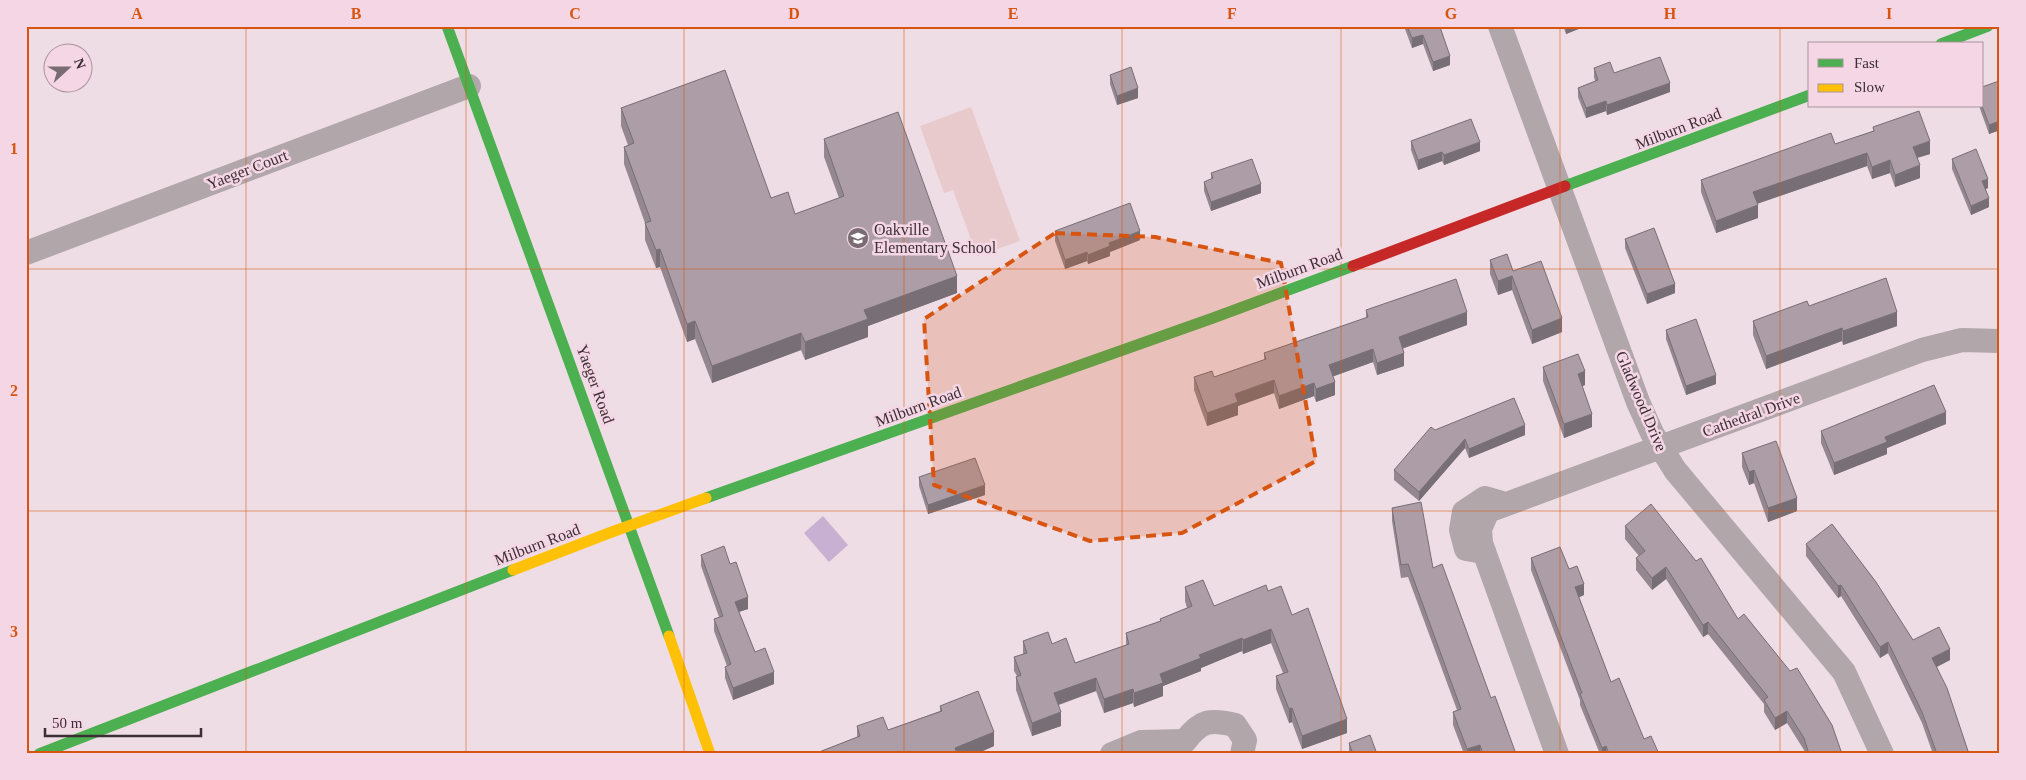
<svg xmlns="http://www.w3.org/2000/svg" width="2026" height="780" font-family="'Times New Roman',serif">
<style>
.green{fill:#e9cacc}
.water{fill:#c8b0d2}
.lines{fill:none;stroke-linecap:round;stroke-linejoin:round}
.street{stroke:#b1a6a9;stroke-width:24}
.fast{stroke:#4caf50;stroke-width:11}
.slow{stroke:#ffc107;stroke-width:11}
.jam{stroke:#c62828;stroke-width:11}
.wall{fill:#948790}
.shaded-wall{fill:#786e75}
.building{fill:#ac9da7;stroke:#786e75}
.marked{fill:#d75510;fill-opacity:0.2;stroke:#d75510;stroke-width:4;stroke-dasharray:10 6;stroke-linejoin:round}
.grid{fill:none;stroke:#d75510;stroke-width:1;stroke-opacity:0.55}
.labels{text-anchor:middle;stroke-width:5;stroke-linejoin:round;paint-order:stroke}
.street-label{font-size:16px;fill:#3b2f35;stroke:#f5d6e4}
.poi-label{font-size:16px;fill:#3b2f35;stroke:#f5d6e4;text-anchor:start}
.neatline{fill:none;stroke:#d75510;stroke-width:2}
.grid-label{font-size:16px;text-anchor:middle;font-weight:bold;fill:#d75510}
</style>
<rect width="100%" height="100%" fill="#eedde5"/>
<polygon class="green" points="971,107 1020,241 977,256 953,190 944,193 920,126"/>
<polygon class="water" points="823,516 848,545 829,562 804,533"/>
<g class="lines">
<g class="street">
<polyline points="1500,26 1638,402 1652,433 1675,470 1844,672 1882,754"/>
<polyline points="26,253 469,86"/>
<polyline points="1484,552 1466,549 1461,530 1464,512 1485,498 1499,502"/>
<path d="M1185,741C1201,720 1210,719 1235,725L1245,740L1242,754"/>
<polyline points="1112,754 1141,742 1185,741"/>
<polyline points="1557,754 1481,543 1480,529 1488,511 1922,350 1962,340 2000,341"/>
</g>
<g class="fast">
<polyline points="447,26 669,636"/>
<polyline points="1941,44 1988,26"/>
<polyline points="1565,186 1810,95"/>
<polyline points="706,498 1213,318 1353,266"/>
<polyline points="39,754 513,570"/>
</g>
<g class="slow">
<polyline points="513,570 609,533 706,498"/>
<polyline points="669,636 710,754"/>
</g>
<polyline class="jam" points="1353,266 1565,186"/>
</g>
<g class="wall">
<polygon points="1405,26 1435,26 1450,65 1433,71 1423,44 1412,48 1405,29"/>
<polygon points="1563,26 1586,26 1566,34"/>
<polygon points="1594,68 1614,73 1670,92 1607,115 1606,111 1586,118 1578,97 1578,88 1595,81 1594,77"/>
<polygon points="1110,75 1138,98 1117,105 1110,84"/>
<polygon points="2000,84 2000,130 1989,134 1979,106 1982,106"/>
<polygon points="621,108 771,198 795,214 839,198 824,157 824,139 957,293 868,326 868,337 805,360 801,350 712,383 695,339 687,342 660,267 656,268 645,240 645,223 624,164 624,147 628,145 621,126"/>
<polygon points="1873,127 1930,154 1917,158 1920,178 1895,187 1890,173 1872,179 1867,166 1757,204 1758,218 1716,233 1701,192 1701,180 1835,144 1873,131"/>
<polygon points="1411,141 1480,151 1444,165 1442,161 1418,170 1411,150"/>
<polygon points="1952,159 1988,188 1985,189 1989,207 1971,215 1952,169"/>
<polygon points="1211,173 1261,193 1211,211 1204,191 1204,182 1211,179"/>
<polygon points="1055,231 1140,240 1110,252 1110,256 1088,264 1087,261 1065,269 1055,241"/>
<polygon points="1625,239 1675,293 1647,304 1625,248"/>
<polygon points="1490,260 1513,271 1562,332 1532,344 1512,290 1498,295 1490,274"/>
<polygon points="1809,306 1897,326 1843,345 1842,341 1766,369 1753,335 1753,321"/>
<polygon points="1366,310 1467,325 1403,348 1404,366 1377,375 1373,362 1333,376 1335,395 1316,402 1314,396 1279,409 1274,393 1238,406 1238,415 1207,426 1194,390 1194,377 1214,377 1264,360 1264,353 1366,318"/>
<polygon points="1666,330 1716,384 1686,395 1666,339"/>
<polygon points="1543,367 1585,385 1582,386 1592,427 1564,438 1543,381"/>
<polygon points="1946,424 1887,448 1887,454 1834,475 1821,443 1821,431"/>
<polygon points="1435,430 1525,435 1469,458 1465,448 1419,501 1394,480 1394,470"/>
<polygon points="1742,453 1797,511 1768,522 1754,483 1749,485 1742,467"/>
<polygon points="919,477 985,495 928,514 919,486"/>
<polygon points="1392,508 1433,568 1516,754 1464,754 1453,725 1453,712 1457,710 1408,577 1401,578 1392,521"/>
<polygon points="1625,526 1738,619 1842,754 1805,754 1804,750 1787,723 1775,730 1764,712 1764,704 1708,634 1703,637 1666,579 1652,590 1636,570 1636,558 1639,556 1625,539"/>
<polygon points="1806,544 1913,640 1950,660 1937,667 1969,754 1933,754 1922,723 1888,653 1880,658 1841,596 1838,598 1806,556"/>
<polygon points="701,555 730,564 748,609 739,612 755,652 774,684 733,700 725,678 725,667 727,666 714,631 714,619 719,617 701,566"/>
<polygon points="1531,558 1569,569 1584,595 1579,597 1611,682 1644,739 1659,754 1600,754 1580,705 1580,700 1531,570"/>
<polygon points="1185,587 1214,606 1268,591 1292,615 1347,733 1302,749 1292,722 1289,723 1276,689 1276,676 1283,673 1271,643 1243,654 1242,651 1201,668 1201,671 1163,686 1163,696 1134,707 1133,703 1104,713 1096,691 1059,705 1061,726 1032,736 1016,690 1016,677 1017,676 1014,671 1014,657 1023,654 1023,641 1052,644 1075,663 1126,645 1126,633 1160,621 1160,619 1187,608 1185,601"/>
<polygon points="940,706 994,746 976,754 814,754 857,737 857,726 888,730 940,711"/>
<polygon points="1349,743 1377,754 1349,754"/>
</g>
<g class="shaded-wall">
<polygon points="1574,26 1586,26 1566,34 1566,29"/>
<polygon points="1423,35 1423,44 1412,48 1412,38"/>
<polygon points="1450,56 1450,65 1433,71 1433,62"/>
<polygon points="1670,83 1670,92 1607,115 1607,105"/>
<polygon points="1138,88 1138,98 1117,105 1117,96"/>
<polygon points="1606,101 1606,111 1586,118 1586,108"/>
<polygon points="2000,121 2000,130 1989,134 1989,125"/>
<polygon points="1930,141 1930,154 1913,159 1913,147"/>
<polygon points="1480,142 1480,151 1444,165 1444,155"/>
<polygon points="1442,152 1442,161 1418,170 1418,160"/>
<polygon points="1867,153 1867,166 1753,205 1753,192"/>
<polygon points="1890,160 1890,173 1872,179 1872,167"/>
<polygon points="1920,165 1920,178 1895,187 1895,175"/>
<polygon points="1988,179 1988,188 1982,191 1982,181"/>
<polygon points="1261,184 1261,193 1211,211 1211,202"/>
<polygon points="1989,198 1989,207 1971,215 1971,206"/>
<polygon points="1758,205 1758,218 1716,233 1716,221"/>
<polygon points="1140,231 1140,240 1110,252 1110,256 1088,264 1088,255 1109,243"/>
<polygon points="660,249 660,267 656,268 656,250"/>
<polygon points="1087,252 1087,261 1065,269 1065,260"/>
<polygon points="957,276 957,293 868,326 868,337 805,360 805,342 864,310"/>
<polygon points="1512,276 1512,290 1498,295 1498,281"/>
<polygon points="1675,284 1675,293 1647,304 1647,294"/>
<polygon points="1467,312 1467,325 1399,350 1399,337"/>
<polygon points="1897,312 1897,326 1843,345 1843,331"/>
<polygon points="1562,318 1562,332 1532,344 1532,330"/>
<polygon points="695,321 695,339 687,342 687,324"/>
<polygon points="1842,328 1842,341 1766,369 1766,356"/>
<polygon points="801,333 801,350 712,383 712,366"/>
<polygon points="1373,349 1373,362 1329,378 1329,365"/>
<polygon points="1404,353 1404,366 1377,375 1377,363"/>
<polygon points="1585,371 1585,385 1578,388 1578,374"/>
<polygon points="1716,375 1716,384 1686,395 1686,386"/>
<polygon points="1274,380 1274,393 1238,406 1238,415 1207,426 1207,413 1235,394"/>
<polygon points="1335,382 1335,395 1316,402 1316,389"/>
<polygon points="1314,383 1314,396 1279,409 1279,396"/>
<polygon points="1946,412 1946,424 1887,448 1887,454 1834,475 1834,463 1885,437"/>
<polygon points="1592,414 1592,427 1564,438 1564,424"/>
<polygon points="1525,425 1525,435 1469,458 1469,449"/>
<polygon points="1465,439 1465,448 1419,501 1419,492"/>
<polygon points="1754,470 1754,483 1749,485 1749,472"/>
<polygon points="985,485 985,495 928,514 928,505"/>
<polygon points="1797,498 1797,511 1768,522 1768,508"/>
<polygon points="1666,567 1666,579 1652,590 1652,578"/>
<polygon points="1584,584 1584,595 1575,599 1575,587"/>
<polygon points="1841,585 1841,596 1838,598 1838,586"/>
<polygon points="748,597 748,609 735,613 735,602"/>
<polygon points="1708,622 1708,634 1703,637 1703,625"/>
<polygon points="1271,629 1271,643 1243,654 1243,640"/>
<polygon points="1242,638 1242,651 1201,668 1201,671 1163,686 1163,696 1134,707 1134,693 1160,674 1199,655"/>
<polygon points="1888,642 1888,653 1880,658 1880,647"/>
<polygon points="1950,649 1950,660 1932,669 1932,658"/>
<polygon points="774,672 774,684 733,700 733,688"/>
<polygon points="1096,678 1096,691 1054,706 1054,693"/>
<polygon points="1133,689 1133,703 1104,713 1104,699"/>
<polygon points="1292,708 1292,722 1289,723 1289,709"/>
<polygon points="1787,711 1787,723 1775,730 1775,718"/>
<polygon points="1061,712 1061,726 1032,736 1032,723"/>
<polygon points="1347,719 1347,733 1302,749 1302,736"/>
<polygon points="994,732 994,746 976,754 955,754 955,748"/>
<polygon points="1480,745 1480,754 1467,754 1467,749"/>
<polygon points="1606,746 1606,754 1602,754 1602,748"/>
</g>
<g class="building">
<polygon points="1407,26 1435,26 1435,28 1440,27 1450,56 1433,62 1423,35 1412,38"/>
<polygon points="1565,26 1574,26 1566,29"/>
<polygon points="1660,57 1670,83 1607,105 1606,101 1586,108 1578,88 1598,80 1594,68 1610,62 1614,73"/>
<polygon points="1131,67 1138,88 1117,96 1110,75"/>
<polygon points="725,70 771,198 788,192 795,214 844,196 824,139 898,112 957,276 864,310 868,319 805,342 801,333 712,366 695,321 687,324 660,249 656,250 645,223 651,221 624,147 634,143 621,108"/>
<polygon points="1999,81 2000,84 2000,121 1989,125 1982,106 1982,87"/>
<polygon points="1919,111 1930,141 1913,147 1920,165 1895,175 1890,160 1872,167 1867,153 1753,192 1758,205 1716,221 1701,180 1831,133 1835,144 1874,131 1873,127"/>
<polygon points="1471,119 1480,142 1444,155 1442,152 1418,160 1411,141"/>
<polygon points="1976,149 1988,179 1982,181 1989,198 1971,206 1952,159"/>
<polygon points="1252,159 1261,184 1211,202 1204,182 1213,178 1211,173"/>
<polygon points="1130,203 1140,231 1109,243 1110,246 1088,255 1087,252 1065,260 1055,231"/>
<polygon points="1654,228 1675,284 1647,294 1625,239"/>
<polygon points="1507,254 1513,271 1541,261 1562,318 1532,330 1512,276 1498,281 1490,260"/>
<polygon points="1886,278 1897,312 1843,331 1842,328 1766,356 1753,321 1807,301 1809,306"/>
<polygon points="1456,279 1467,312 1399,337 1404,353 1377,363 1373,349 1329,365 1335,382 1316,389 1314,383 1279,396 1274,380 1235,394 1238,402 1207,413 1194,377 1212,371 1214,377 1266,359 1264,353 1368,317 1366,310"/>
<polygon points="1696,319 1716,375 1686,386 1666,330"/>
<polygon points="1578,354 1585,371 1578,374 1592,414 1564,424 1543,367"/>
<polygon points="1934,385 1946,412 1885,437 1887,442 1834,463 1821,431"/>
<polygon points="1514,398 1525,425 1469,449 1465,439 1419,492 1394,470 1431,427 1435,430"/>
<polygon points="1776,441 1797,498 1768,508 1754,470 1749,472 1742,453"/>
<polygon points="975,458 985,485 928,505 919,477"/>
<polygon points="1421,502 1433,568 1442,564 1491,698 1495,696 1516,754 1483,754 1480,745 1467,749 1453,712 1461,709 1408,564 1401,565 1392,508"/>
<polygon points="1651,504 1696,561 1701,558 1738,619 1744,614 1790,671 1797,668 1832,725 1842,754 1809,754 1804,738 1787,711 1775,718 1764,700 1768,697 1708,622 1703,625 1666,567 1652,578 1636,558 1645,551 1625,526"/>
<polygon points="1832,524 1876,582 1913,640 1939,627 1950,649 1932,658 1947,688 1969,754 1937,754 1922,712 1888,642 1880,647 1841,585 1838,586 1806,544"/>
<polygon points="724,546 730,564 736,562 748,597 735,602 755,652 765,648 774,672 733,688 725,667 731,664 714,619 723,616 701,555"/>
<polygon points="1560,547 1569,569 1577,566 1584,584 1575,587 1611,682 1619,678 1644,739 1651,736 1659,754 1609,754 1606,746 1602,748 1580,694 1582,693 1531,558"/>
<polygon points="1203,580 1214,606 1266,585 1268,591 1281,586 1292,615 1308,608 1347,719 1302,736 1292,708 1289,709 1276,676 1288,672 1271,629 1243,640 1242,638 1199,655 1201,658 1160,674 1163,683 1134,693 1133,689 1104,699 1096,678 1054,693 1061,712 1032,723 1016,677 1021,675 1014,657 1027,653 1023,641 1048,632 1052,644 1066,638 1075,663 1129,644 1126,633 1161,621 1160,619 1192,606 1185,587"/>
<polygon points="978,691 994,732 955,748 957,754 814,754 860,736 857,726 883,717 888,730 942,711 940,706"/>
<polygon points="1370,735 1377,754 1353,754 1349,743"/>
</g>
<path class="marked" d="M1055,233L1155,237L1281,263L1316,461L1182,533L1090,541L934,485L924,319Z"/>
<path class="grid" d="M246,26V754M466,26V754M684,26V754M904,26V754M1122,26V754M1341,26V754M1560,26V754M1780,26V754M26,269H2000M26,511H2000"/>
<defs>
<g id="school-disc" transform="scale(1.125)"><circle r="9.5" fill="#7a6c73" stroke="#f5d6e4"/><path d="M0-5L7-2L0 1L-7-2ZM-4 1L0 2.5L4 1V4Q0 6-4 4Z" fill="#fff"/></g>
</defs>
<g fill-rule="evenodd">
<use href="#school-disc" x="858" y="238"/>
</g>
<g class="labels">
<g class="street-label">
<text transform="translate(1678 128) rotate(-21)" y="6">Milburn Road</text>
<text transform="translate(247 169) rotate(-21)" y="6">Yaeger Court</text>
<text transform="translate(1299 268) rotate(-20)" y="6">Milburn Road</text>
<text transform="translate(596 384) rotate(70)" y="6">Yaeger Road</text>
<text transform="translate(1642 401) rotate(67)" y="6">Gladwood Drive</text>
<text transform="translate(918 406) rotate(-20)" y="6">Milburn Road</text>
<text transform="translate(1751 414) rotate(-20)" y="6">Cathedral Drive</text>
<text transform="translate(537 544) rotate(-21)" y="6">Milburn Road</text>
</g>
<g class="poi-label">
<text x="874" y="235">Oakville<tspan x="874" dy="18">Elementary School</tspan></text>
</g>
</g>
<rect width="2026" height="780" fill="none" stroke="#f5d6e4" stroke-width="55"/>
<rect x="1808" y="42" width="175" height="65" fill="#f5d6e4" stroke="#ab939e"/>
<rect x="1818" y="59" width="25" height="8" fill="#4caf50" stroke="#ab939e"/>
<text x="1854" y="68" font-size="15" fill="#3b2f35">Fast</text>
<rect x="1818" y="84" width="25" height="8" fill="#ffc107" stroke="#ab939e"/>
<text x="1854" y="92" font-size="15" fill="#3b2f35">Slow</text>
<g transform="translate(68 68) rotate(69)"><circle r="24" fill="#f5d6e4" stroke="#ab939e"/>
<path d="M0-4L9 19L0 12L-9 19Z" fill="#7a6c73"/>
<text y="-8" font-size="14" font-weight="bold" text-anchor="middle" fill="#3b2f35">N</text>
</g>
<path d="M45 728v8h156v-8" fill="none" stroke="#3b2f35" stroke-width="2.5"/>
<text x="52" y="728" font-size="15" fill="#3b2f35" stroke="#f5d6e4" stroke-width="4" paint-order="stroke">50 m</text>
<rect x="28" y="28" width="1970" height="724" class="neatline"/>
<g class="grid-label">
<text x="137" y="19">A</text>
<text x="356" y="19">B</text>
<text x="575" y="19">C</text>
<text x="794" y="19">D</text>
<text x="1013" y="19">E</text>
<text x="1232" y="19">F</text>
<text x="1451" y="19">G</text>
<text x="1670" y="19">H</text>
<text x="1889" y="19">I</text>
<text x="14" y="154">1</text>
<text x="14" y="396">2</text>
<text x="14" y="637">3</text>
</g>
</svg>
